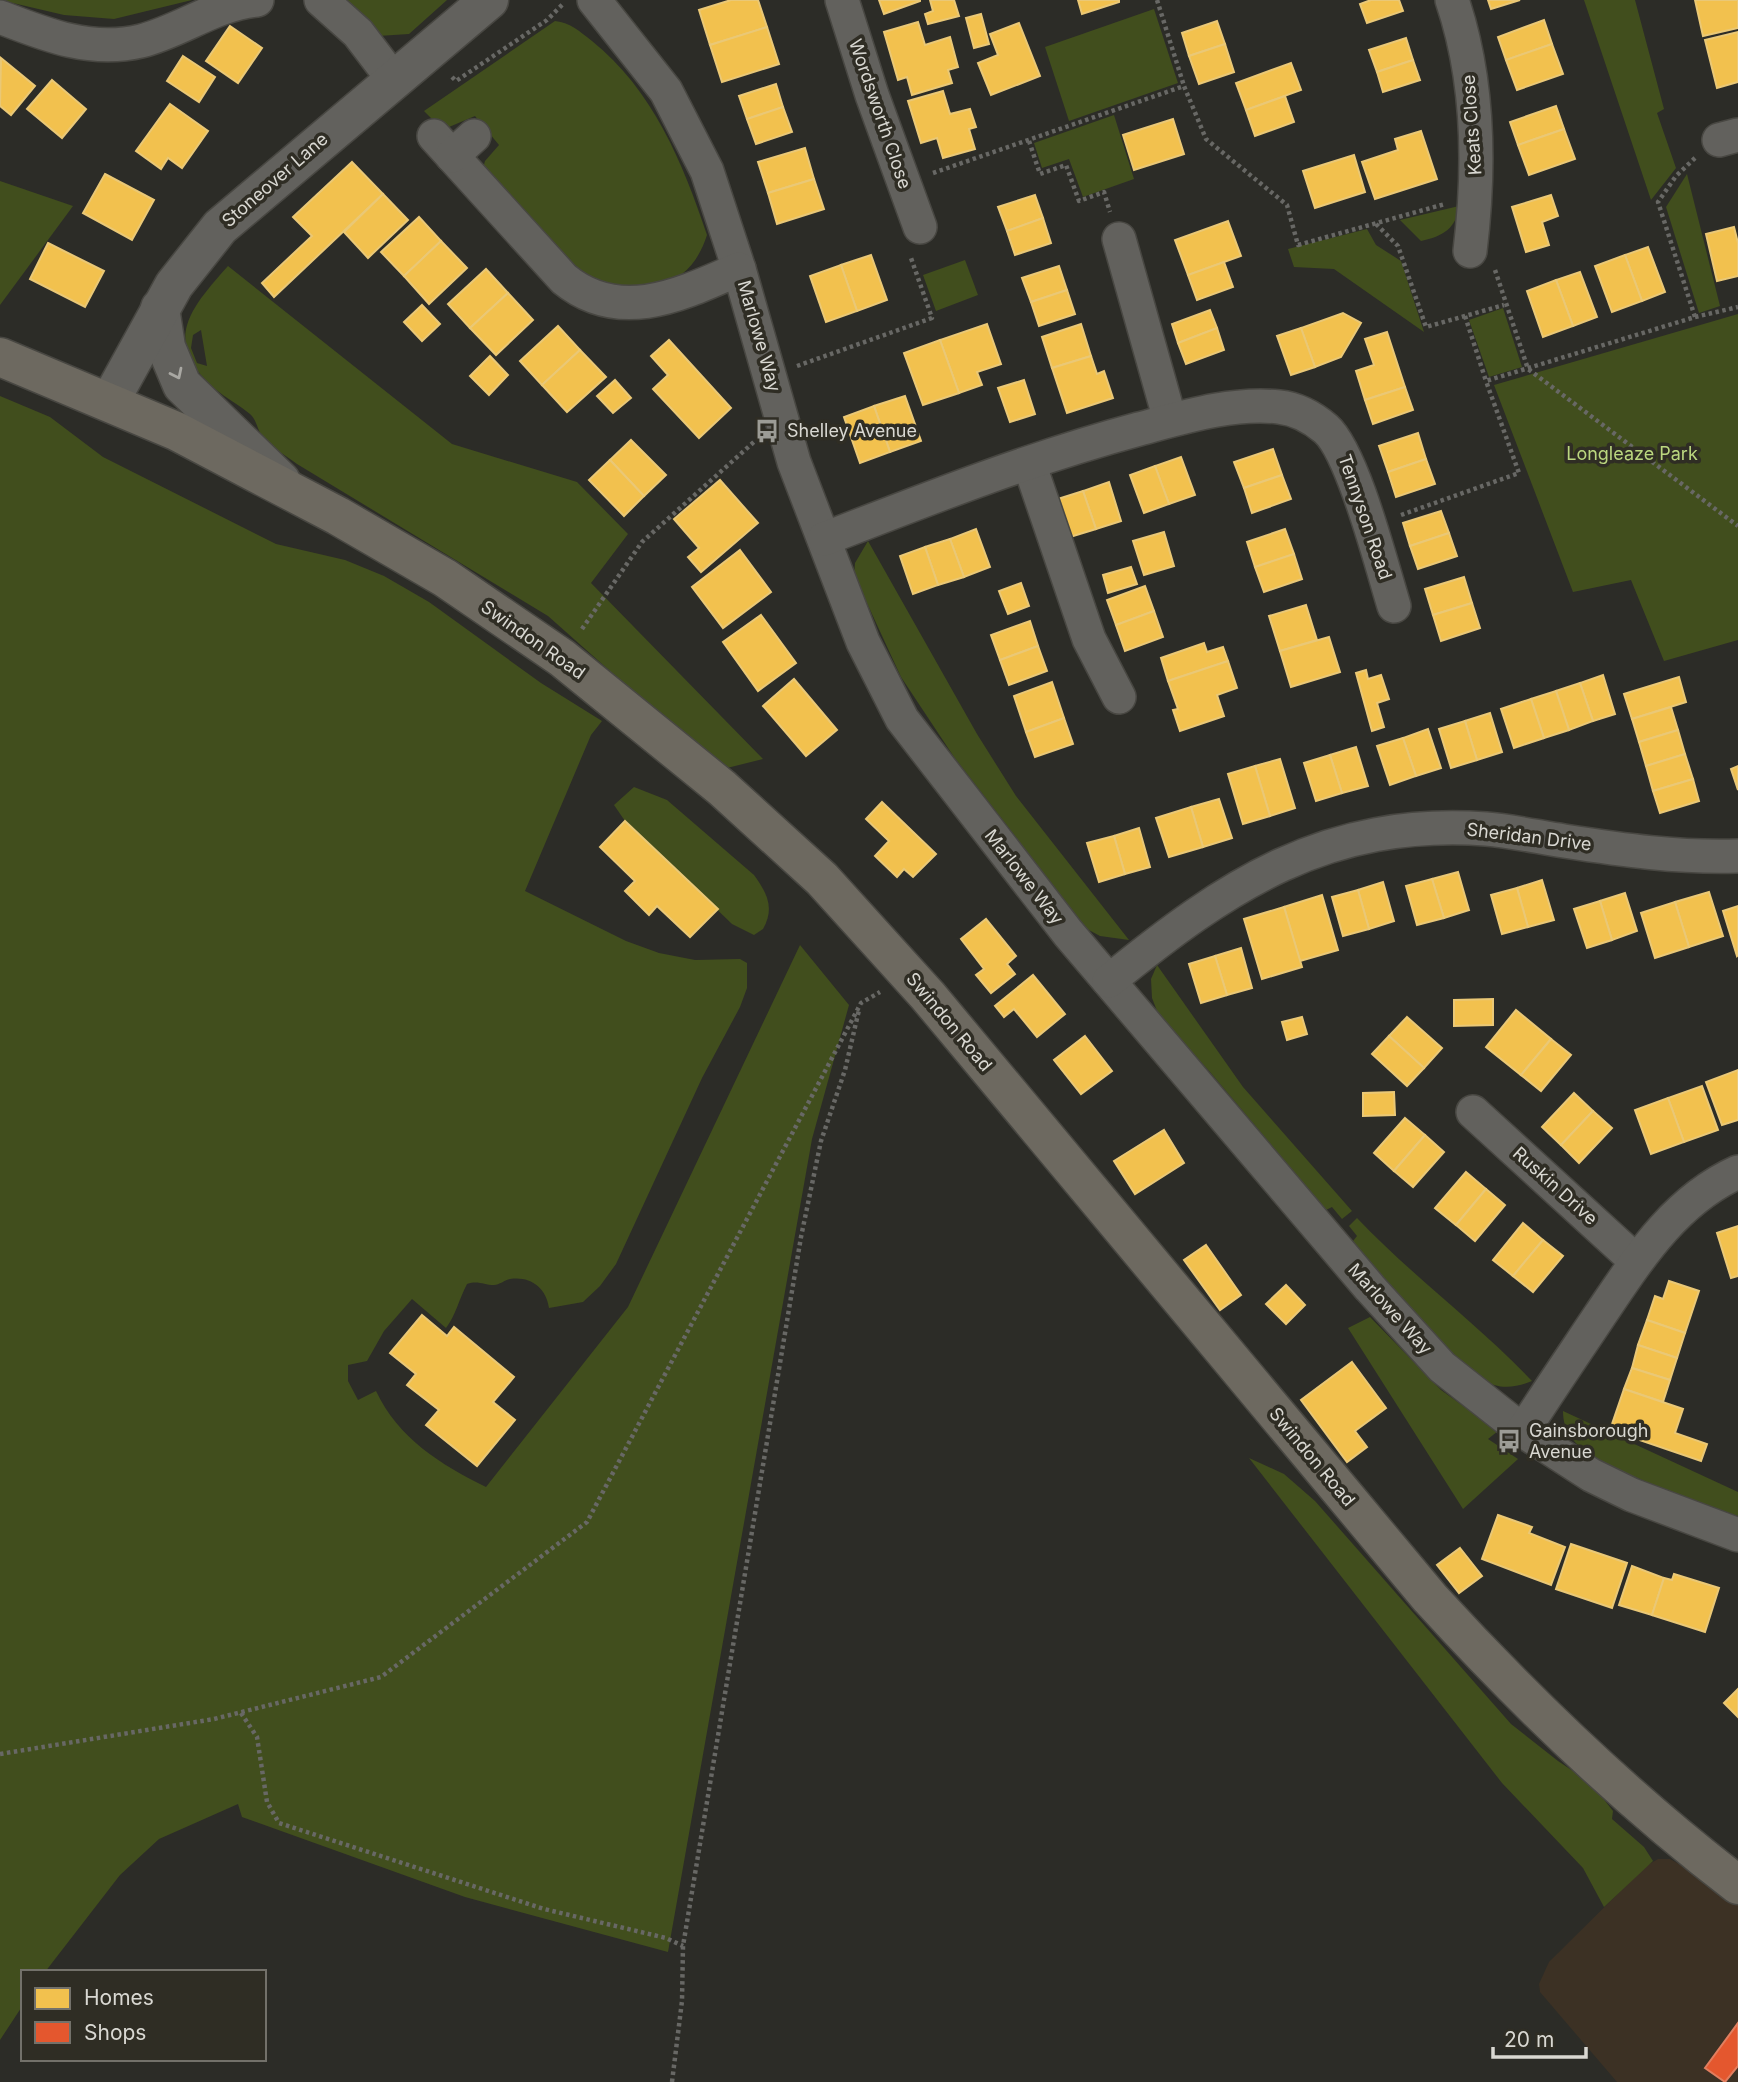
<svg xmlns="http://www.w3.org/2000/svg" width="1738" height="2082" font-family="Inter,sans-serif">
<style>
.commercial{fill:#3c3124}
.green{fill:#414e1d;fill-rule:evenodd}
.homes{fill:#f2c14e;stroke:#eac876;stroke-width:2}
.shops{fill:#e4572e;stroke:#e17e5f;stroke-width:2}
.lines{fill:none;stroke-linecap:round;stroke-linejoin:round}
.minor-casing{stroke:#484742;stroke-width:36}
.tertiary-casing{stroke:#484742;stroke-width:41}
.primary-casing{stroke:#484742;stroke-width:41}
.path{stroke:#686865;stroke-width:4.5;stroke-dasharray:3.5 3.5;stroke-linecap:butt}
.minor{stroke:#62615d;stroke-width:33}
.tertiary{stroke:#62615d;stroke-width:38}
.primary{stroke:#6d6960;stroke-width:38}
.oneway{stroke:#a9a8a3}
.labels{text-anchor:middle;stroke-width:7;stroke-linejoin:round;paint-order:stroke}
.street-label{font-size:18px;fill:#d9d8d2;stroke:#2f2d24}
.poi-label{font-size:18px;fill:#d9d8d2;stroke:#2f2d24;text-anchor:start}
.park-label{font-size:18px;fill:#bbd77f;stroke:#2f2d24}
</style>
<rect width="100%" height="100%" fill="#2c2c27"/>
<polygon class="commercial" points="1658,1859 1670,1859 1695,1873 1738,1905 1738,2082 1617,2082 1540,1992 1539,1984 1549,1962 1646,1866"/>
<g class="green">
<polygon points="0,0 192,0 114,19 64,15"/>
<polygon points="334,0 447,0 409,34 378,36"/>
<polygon points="1584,0 1635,0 1664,109 1657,113 1676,168 1651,200"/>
<polygon points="1154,9 1178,83 1069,121 1045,47"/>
<path d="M555,21C571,23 579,31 592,41C653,90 683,163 707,235C699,260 684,280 657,285C641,289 619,291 604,284C558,262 517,205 483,168L485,161L499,145L475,116L449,127L436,123L424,111Z"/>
<polygon points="1114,115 1134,179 1083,197 1069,159 1042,168 1034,143"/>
<polygon points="1687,174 1720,306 1699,313 1666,207"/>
<polygon points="0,181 73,206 0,305"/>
<path d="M1459,206C1456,229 1443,236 1421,241L1400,220Z"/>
<polygon points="1367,229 1376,245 1401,261 1424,332 1334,269 1294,267 1288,249"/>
<polygon points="965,260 978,295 936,311 923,275"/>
<path d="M228,266L452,444L577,482L628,534L591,583L763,759L727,768L700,751L548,616L297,464C287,456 271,448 263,437C257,430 257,420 250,414C239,405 226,398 215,389C161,341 190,309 228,266ZM201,330L207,366L197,363L191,348L193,335Z"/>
<polygon points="1503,308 1522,367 1489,377 1469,320"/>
<polygon points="1738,314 1738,640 1664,661 1631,580 1573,592 1494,385"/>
<path d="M0,396L50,417L103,457L276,544L345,560L384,576L429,602L541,683L602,721L591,735L525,891L626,941L659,953L695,960L740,959L747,963V988L740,1007L702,1078L616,1264L600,1286L583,1302L549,1308C546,1287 530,1276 510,1279C505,1280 499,1285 494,1285C484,1285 478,1280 467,1284C459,1299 456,1315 446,1328L412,1299L384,1331L367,1361L348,1365V1381L358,1400L376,1391C398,1438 441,1465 486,1487L628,1307L800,945L849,1005L812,1139L668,1952L465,1897L242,1817L238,1804L159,1839L120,1875L45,1972H23V2005L0,2040Z"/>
<polygon points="868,541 977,734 1016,796 1129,940 1100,936 1087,929 954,757 901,677 854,575 855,563"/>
<path d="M634,787L667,800L754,875C767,893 775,908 763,929L754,935L732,924L625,821L614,805Z"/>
<polygon points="1157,965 1243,1087 1352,1211 1342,1219 1332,1207 1326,1210 1210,1072 1159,1016 1152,998 1151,979"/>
<path d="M1357,1218C1412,1276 1477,1323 1532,1381C1520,1386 1507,1389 1494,1385C1459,1374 1380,1273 1353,1241L1357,1236L1349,1226Z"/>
<polygon points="1370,1317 1441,1390 1498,1431 1488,1439 1518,1459 1463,1509 1348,1328"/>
<path d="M1563,1411L1738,1492V1516C1700,1502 1599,1469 1574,1441C1566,1432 1563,1422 1563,1411Z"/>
<polygon points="1249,1458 1284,1474 1315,1501 1511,1724 1558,1761 1591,1783 1613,1811 1612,1819 1644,1847 1653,1861 1604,1907 1583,1868 1502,1783"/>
</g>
<g class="homes">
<polygon points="731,0 758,0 767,27 710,45 699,10"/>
<polygon points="879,0 920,0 920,1 884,14"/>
<polygon points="930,0 954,0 959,16 928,24 925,14 933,11"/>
<polygon points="1078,0 1119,0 1119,2 1082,14"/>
<polygon points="1371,0 1399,0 1403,11 1367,23 1360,4"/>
<polygon points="1488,0 1520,0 1491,9"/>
<polygon points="1695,0 1738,0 1738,28 1703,36"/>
<polygon points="981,14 989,44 974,48 966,18"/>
<polygon points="1544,20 1552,44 1506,60 1498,37"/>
<polygon points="1217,21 1225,44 1189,56 1182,33"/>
<polygon points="918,22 925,45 950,37 958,67 948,70 952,83 912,95 907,77 898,80 884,32"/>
<polygon points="1019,23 1040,76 991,95 978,63 998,55 990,34"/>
<polygon points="230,26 262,48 238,83 206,61"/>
<polygon points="767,27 779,64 722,82 710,45"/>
<polygon points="1738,32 1738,82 1717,88 1705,40"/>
<polygon points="1406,38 1413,60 1377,72 1369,50"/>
<polygon points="1225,44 1234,72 1199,84 1189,56"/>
<polygon points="1552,44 1563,74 1517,90 1506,60"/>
<polygon points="183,56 215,77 199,102 167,81"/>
<polygon points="1,58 35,86 11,115 0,106"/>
<polygon points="1413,60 1420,80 1383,92 1377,72"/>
<polygon points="1291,63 1301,90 1246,110 1236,83"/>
<polygon points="52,80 86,109 62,138 27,109"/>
<polygon points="776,84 783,107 747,119 739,96"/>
<polygon points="943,91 950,114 970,109 976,127 969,129 975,149 943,158 937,138 921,143 908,101"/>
<polygon points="1285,96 1294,122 1255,136 1246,110"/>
<polygon points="170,104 208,131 182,168 168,158 161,169 136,151"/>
<polygon points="1556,106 1564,129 1518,145 1510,122"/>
<polygon points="783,107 792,132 756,144 747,119"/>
<polygon points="1173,119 1184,154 1134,170 1123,135"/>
<polygon points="1564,129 1575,159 1529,175 1518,145"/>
<polygon points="1421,131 1437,179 1375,199 1362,162 1398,150 1395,139"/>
<polygon points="805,148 814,179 768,193 758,162"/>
<polygon points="1354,155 1365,192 1315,208 1303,171"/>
<polygon points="352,162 383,194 274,297 262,283 312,236 293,217"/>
<polygon points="105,174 154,200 132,240 83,213"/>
<polygon points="814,179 824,209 777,224 768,193"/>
<polygon points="383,194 408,220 368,258 344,232"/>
<polygon points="1035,195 1043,218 1007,231 998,207"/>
<polygon points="1551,195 1558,216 1542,222 1549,245 1526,252 1512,207"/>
<polygon points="419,217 441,241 404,276 381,252"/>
<polygon points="1043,218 1051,243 1015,255 1007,231"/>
<polygon points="1228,221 1241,256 1188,275 1175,240"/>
<polygon points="1734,227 1738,243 1738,276 1717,281 1706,234"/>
<polygon points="441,241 467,268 429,304 404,276"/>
<polygon points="48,243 104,271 85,307 30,279"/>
<polygon points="1648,247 1665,292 1642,301 1625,255"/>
<polygon points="871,255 887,300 857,311 841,265"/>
<polygon points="1625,255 1642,301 1612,312 1595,266"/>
<polygon points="1224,262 1233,287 1197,300 1188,275"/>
<polygon points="841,265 857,311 826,322 810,276"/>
<polygon points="1059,266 1067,290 1031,302 1022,278"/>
<polygon points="486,269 508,293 470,328 448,304"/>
<polygon points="1580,272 1597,317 1573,326 1556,280"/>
<polygon points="1556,280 1573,326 1543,337 1527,291"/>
<polygon points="1067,290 1075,314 1039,326 1031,302"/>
<polygon points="508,293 533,320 496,355 470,328"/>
<polygon points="422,305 440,324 422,341 404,322"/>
<polygon points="1210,310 1217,328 1178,343 1172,324"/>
<polygon points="1343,313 1361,323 1341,357 1315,367 1301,328"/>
<polygon points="987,324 1001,364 977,372 982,385 959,393 940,340"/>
<polygon points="1081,324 1091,356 1052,368 1042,337"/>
<polygon points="558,326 580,350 542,385 520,361"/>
<polygon points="1217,328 1224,350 1186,364 1178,343"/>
<polygon points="1301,328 1315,367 1291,375 1277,336"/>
<polygon points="1387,332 1405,387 1365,400 1356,371 1374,365 1365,339"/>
<polygon points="669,340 731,408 699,438 653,389 668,375 651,356"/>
<polygon points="940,340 959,393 923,405 904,353"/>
<polygon points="580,350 606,377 567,412 542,385"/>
<polygon points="490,356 508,375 489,395 470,376"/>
<polygon points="1091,356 1097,374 1104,371 1113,398 1067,413 1052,368"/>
<polygon points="615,380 631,398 613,413 597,396"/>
<polygon points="1024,380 1035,414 1010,422 998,388"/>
<polygon points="1405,387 1413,410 1373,424 1365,400"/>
<polygon points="905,396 921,441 890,452 874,406"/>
<polygon points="874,406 890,452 860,463 844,417"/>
<polygon points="1418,433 1426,459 1388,472 1379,446"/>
<polygon points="631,440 666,475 644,496 610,460"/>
<polygon points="1273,449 1282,475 1244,488 1234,462"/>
<polygon points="1181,457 1195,495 1169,504 1155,466"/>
<polygon points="1426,459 1435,484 1396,497 1388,472"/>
<polygon points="610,460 644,496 624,516 589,480"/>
<polygon points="1155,466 1169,504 1144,513 1130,475"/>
<polygon points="1282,475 1291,499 1252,513 1244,488"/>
<polygon points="720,480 758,523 701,572 688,557 699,548 674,519"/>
<polygon points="1109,482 1121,521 1096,529 1083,491"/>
<polygon points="1083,491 1096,529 1070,537 1058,499"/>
<polygon points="1441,511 1449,533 1410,546 1403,523"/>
<polygon points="976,529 990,567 964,577 950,539"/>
<polygon points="1285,529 1294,554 1255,567 1247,542"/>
<polygon points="1164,532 1174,566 1144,575 1133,541"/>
<polygon points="1449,533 1457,556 1418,569 1410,546"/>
<polygon points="950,539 964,577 938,585 925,547"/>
<polygon points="925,547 938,585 913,594 900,556"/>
<polygon points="740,550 771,592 723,628 692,587"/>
<polygon points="1294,554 1302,579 1264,592 1255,567"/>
<polygon points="1131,567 1137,584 1108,593 1103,575"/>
<polygon points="1464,577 1472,603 1433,615 1425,589"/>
<polygon points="1021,583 1029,606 1008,614 999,591"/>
<polygon points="1145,586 1154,611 1116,625 1107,600"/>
<polygon points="1472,603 1480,628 1441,641 1433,615"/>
<polygon points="1306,605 1317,640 1280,651 1269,616"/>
<polygon points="1154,611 1163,637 1125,651 1116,625"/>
<polygon points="761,615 796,663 758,691 723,642"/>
<polygon points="1030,621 1038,646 1000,660 991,635"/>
<polygon points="1329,637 1340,672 1291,687 1280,651"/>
<polygon points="1204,643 1207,652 1223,647 1228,661 1168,681 1161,658"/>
<polygon points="1038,646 1047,671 1009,685 1000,660"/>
<polygon points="1228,661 1237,688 1217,695 1224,716 1180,731 1173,710 1178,709 1168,681"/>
<polygon points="1366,670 1368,679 1381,675 1389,699 1377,703 1384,727 1372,731 1356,673"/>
<polygon points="1603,675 1615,714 1593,721 1580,683"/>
<polygon points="1679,677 1686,702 1632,719 1624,694"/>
<polygon points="794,679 837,730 806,756 763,706"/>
<polygon points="1052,682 1064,718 1026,732 1014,696"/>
<polygon points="1580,683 1593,721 1569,730 1556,691"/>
<polygon points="1556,691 1569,730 1544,738 1531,699"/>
<polygon points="1531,699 1544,738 1514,748 1501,709"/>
<polygon points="1671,707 1678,730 1639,742 1632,719"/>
<polygon points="1490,713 1502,752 1477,760 1465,721"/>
<polygon points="1064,718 1073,744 1035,757 1026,732"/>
<polygon points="1465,721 1477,760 1451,768 1439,729"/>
<polygon points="1428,729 1441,768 1416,776 1403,738"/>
<polygon points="1678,730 1685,754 1646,766 1639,742"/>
<polygon points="1403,738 1416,776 1390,785 1377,746"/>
<polygon points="1356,747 1368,786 1342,793 1330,755"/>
<polygon points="1685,754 1693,779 1653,791 1646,766"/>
<polygon points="1330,755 1342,793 1316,801 1304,763"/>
<polygon points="1280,759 1295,808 1270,816 1255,766"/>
<polygon points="1255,766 1270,816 1243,824 1228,774"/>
<polygon points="1738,766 1738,790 1731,769"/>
<polygon points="1693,779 1699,801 1660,813 1653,791"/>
<polygon points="1219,799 1232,838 1203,847 1191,807"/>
<polygon points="882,802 936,854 913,877 904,869 897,877 875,856 889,841 866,819"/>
<polygon points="1191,807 1203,847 1169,857 1156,818"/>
<polygon points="625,821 718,909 690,937 657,906 649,915 625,891 635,881 600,847"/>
<polygon points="1139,828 1150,867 1125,874 1114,836"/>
<polygon points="1114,836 1125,874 1099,882 1087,843"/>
<polygon points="1458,872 1469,910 1444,918 1432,879"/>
<polygon points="1432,879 1444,918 1417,925 1406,886"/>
<polygon points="1542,880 1554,920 1528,927 1517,888"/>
<polygon points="1383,882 1394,921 1369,929 1358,890"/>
<polygon points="1517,888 1528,927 1502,934 1491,895"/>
<polygon points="1358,890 1369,929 1343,936 1332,897"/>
<polygon points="1709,892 1723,936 1689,947 1675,902"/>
<polygon points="1625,893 1637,931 1612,940 1600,901"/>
<polygon points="1322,895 1338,950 1300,961 1284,907"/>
<polygon points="1600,901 1612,940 1587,948 1574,909"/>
<polygon points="1675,902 1689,947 1655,958 1641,913"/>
<polygon points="1738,906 1738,955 1737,956 1723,911"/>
<polygon points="1284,907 1302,967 1262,979 1244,919"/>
<polygon points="986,919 1016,956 1007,964 1015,974 991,993 976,975 984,969 961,939"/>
<polygon points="1241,948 1252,988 1227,995 1215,956"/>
<polygon points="1215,956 1227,995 1201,1003 1189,964"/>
<polygon points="1033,975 1065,1014 1037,1037 1014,1009 1004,1017 995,1006"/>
<polygon points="1493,999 1493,1025 1454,1026 1454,1000"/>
<polygon points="1516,1010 1551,1039 1521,1075 1486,1047"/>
<polygon points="1302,1017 1307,1034 1287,1040 1282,1022"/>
<polygon points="1407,1017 1442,1048 1424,1068 1389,1036"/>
<polygon points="1085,1036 1112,1071 1081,1094 1054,1060"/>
<polygon points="1389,1036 1424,1068 1407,1086 1372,1054"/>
<polygon points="1551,1039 1571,1055 1541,1091 1521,1075"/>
<polygon points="1738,1070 1738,1120 1722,1125 1706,1082"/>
<polygon points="1702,1086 1718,1130 1684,1142 1668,1098"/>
<polygon points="1394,1092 1395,1115 1363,1116 1363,1093"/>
<polygon points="1574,1093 1593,1111 1561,1145 1542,1127"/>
<polygon points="1668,1098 1684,1142 1651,1154 1635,1110"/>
<polygon points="1593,1111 1612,1128 1579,1163 1561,1145"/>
<polygon points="1405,1118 1425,1135 1394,1171 1374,1153"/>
<polygon points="1164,1130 1184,1163 1135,1194 1114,1161"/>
<polygon points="1425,1135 1444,1152 1413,1187 1394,1171"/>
<polygon points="1466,1172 1486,1189 1456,1225 1435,1208"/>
<polygon points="1486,1189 1505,1205 1475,1241 1456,1225"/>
<polygon points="1523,1223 1543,1240 1513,1276 1493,1260"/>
<polygon points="1738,1226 1738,1276 1731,1278 1717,1233"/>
<polygon points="1543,1240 1563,1256 1533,1292 1513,1276"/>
<polygon points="1206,1245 1241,1295 1220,1310 1184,1260"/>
<polygon points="1669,1281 1699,1291 1685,1333 1647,1320 1655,1296 1663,1299"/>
<polygon points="1286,1285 1305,1305 1286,1324 1266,1304"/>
<polygon points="422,1315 447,1336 454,1327 514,1377 493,1402 515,1420 477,1466 426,1425 439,1410 407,1385 416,1374 390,1353"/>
<polygon points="1647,1320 1685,1333 1677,1358 1638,1345"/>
<polygon points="1638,1345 1677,1358 1670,1380 1632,1368"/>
<polygon points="1352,1362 1386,1408 1355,1431 1367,1447 1347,1462 1301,1400"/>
<polygon points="1632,1368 1670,1380 1663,1402 1624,1389"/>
<polygon points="1624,1389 1683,1409 1675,1433 1707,1444 1701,1461 1610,1430"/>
<polygon points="1498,1515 1532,1527 1529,1533 1565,1547 1551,1585 1482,1559"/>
<polygon points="1571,1544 1627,1563 1612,1608 1556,1589"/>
<polygon points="1460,1548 1482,1576 1459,1593 1437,1565"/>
<polygon points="1632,1566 1664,1578 1652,1615 1619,1605"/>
<polygon points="1674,1574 1719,1588 1705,1632 1652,1615 1664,1578 1672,1580"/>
<polygon points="1738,1689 1738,1717 1724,1703"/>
</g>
<polygon class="shops" points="1738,2023 1738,2066 1725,2082 1705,2068"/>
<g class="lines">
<g class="minor-casing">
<g id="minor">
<polyline points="321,0 358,33 393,79"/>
<polyline points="594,0 666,91 707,171 739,269 794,462 863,642 902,719 1068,933 1370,1288 1442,1367 1523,1431 1591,1475 1632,1495 1738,1535"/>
<polyline points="842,0 872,95 920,227"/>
<path d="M1452,0C1479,79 1480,169 1470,251"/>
<path d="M0,17C46,35 91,53 141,41C181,31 215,4 257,0"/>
<path d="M434,136L564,279C620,325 682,294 739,269"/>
<polyline points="1719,140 1738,135"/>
<polyline points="452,156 474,136"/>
<polyline points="1119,239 1170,420"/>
<polyline points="1029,463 1089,639 1119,697"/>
<path d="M824,539C927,499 1031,458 1139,429C1184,417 1232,402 1279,407C1298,409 1312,417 1326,429C1353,453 1382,567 1394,606"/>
<path d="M1109,981C1227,885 1326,818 1486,829C1512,831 1538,837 1564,841C1622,850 1679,858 1738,856"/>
<polyline points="1473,1112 1636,1261"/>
<path d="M1523,1431C1548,1392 1574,1354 1600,1315C1638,1259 1674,1201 1738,1172"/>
</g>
</g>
<g class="tertiary-casing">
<g id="tertiary">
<polyline points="160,308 166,347 182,385 281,481"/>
<polyline points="110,401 174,285 220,227 489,0"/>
</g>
</g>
<g class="primary-casing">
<path id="primary" d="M0,357L176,431L338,516L445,578L562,658L722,788L822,879L928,996L1430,1598C1525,1702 1626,1799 1738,1885"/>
</g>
<g class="path">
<polyline points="1157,0 1184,86"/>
<polyline points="452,77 456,81 547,20 563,4"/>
<polyline points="1029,141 1040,174 1066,165 1079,201 1104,192 1110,212"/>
<polyline points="933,173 1184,86 1206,139 1287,205 1298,245 1445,204"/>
<polyline points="1376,224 1398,246 1426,327 1504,305"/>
<polyline points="1495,270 1528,369 1738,526"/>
<polyline points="1465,316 1486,381 1695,317 1658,202 1676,176 1695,158"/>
<polyline points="1695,317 1738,307"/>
<polyline points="797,366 932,318 911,258"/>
<polyline points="1401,515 1519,473 1486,381"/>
<polyline points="582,629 642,542 755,441"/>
<polyline points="241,1713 257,1737 267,1802 279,1823 544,1909 666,1938 683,1946"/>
<polyline points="0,1754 214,1719 381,1677 587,1522 861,1003 880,992"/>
<polyline points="672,2082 682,2001 683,1946 801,1237 821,1141 845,1070 859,1010"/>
</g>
<use href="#minor" class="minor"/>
<use href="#tertiary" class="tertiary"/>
<use href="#primary" class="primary"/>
</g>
<defs><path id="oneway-chevron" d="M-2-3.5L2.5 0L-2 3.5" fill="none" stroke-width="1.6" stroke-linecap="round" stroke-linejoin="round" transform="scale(1.75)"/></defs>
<use class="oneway" href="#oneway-chevron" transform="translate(177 374) rotate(64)"/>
<defs>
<g id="bus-bare" transform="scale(1.89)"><path d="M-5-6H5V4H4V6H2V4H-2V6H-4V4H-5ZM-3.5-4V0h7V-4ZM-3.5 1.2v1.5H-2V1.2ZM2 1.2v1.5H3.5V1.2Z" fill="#9c9c96" stroke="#2f2d24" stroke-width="2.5" paint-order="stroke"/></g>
</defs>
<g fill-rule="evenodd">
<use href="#bus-bare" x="767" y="431"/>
<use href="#bus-bare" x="1509" y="1441"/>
</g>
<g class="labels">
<g class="street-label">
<text transform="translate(880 114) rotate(71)" y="6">Wordsworth Close</text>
<text transform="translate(1472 125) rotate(-94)" y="6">Keats Close</text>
<text transform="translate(275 180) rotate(-41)" y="6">Stoneover Lane</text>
<text transform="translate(759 336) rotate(74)" y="6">Marlowe Way</text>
<text transform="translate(1365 517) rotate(71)" y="6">Tennyson Road</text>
<text transform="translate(533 640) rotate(35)" y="6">Swindon Road</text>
<text transform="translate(1529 837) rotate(7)" y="6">Sheridan Drive</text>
<text transform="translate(1024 877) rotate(52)" y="6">Marlowe Way</text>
<text transform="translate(949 1022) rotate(50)" y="6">Swindon Road</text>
<text transform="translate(1555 1186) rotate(42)" y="6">Ruskin Drive</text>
<text transform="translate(1390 1309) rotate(48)" y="6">Marlowe Way</text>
<text transform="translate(1312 1457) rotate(50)" y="6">Swindon Road</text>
</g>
<g class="poi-label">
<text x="787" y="437">Shelley Avenue</text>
<text x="1529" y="1437">Gainsborough<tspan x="1529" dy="21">Avenue</tspan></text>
</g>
<g class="park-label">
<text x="1632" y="460">Longleaze Park</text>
</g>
</g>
<rect x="21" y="1970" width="245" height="91" fill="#2f2d24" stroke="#73716a" stroke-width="2"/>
<rect x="35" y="1988" width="35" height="21" fill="#f2c14e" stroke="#73716a" stroke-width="2"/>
<text x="84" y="2005" font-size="21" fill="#d9d8d2">Homes</text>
<rect x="35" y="2022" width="35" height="21" fill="#e4572e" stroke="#73716a" stroke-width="2"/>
<text x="84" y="2040" font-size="21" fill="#d9d8d2">Shops</text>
<path d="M1493 2047v10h93v-10" fill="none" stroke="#d9d8d2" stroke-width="3.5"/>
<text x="1504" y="2047" font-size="21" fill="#d9d8d2" stroke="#2f2d24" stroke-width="5" paint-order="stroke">20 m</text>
</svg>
